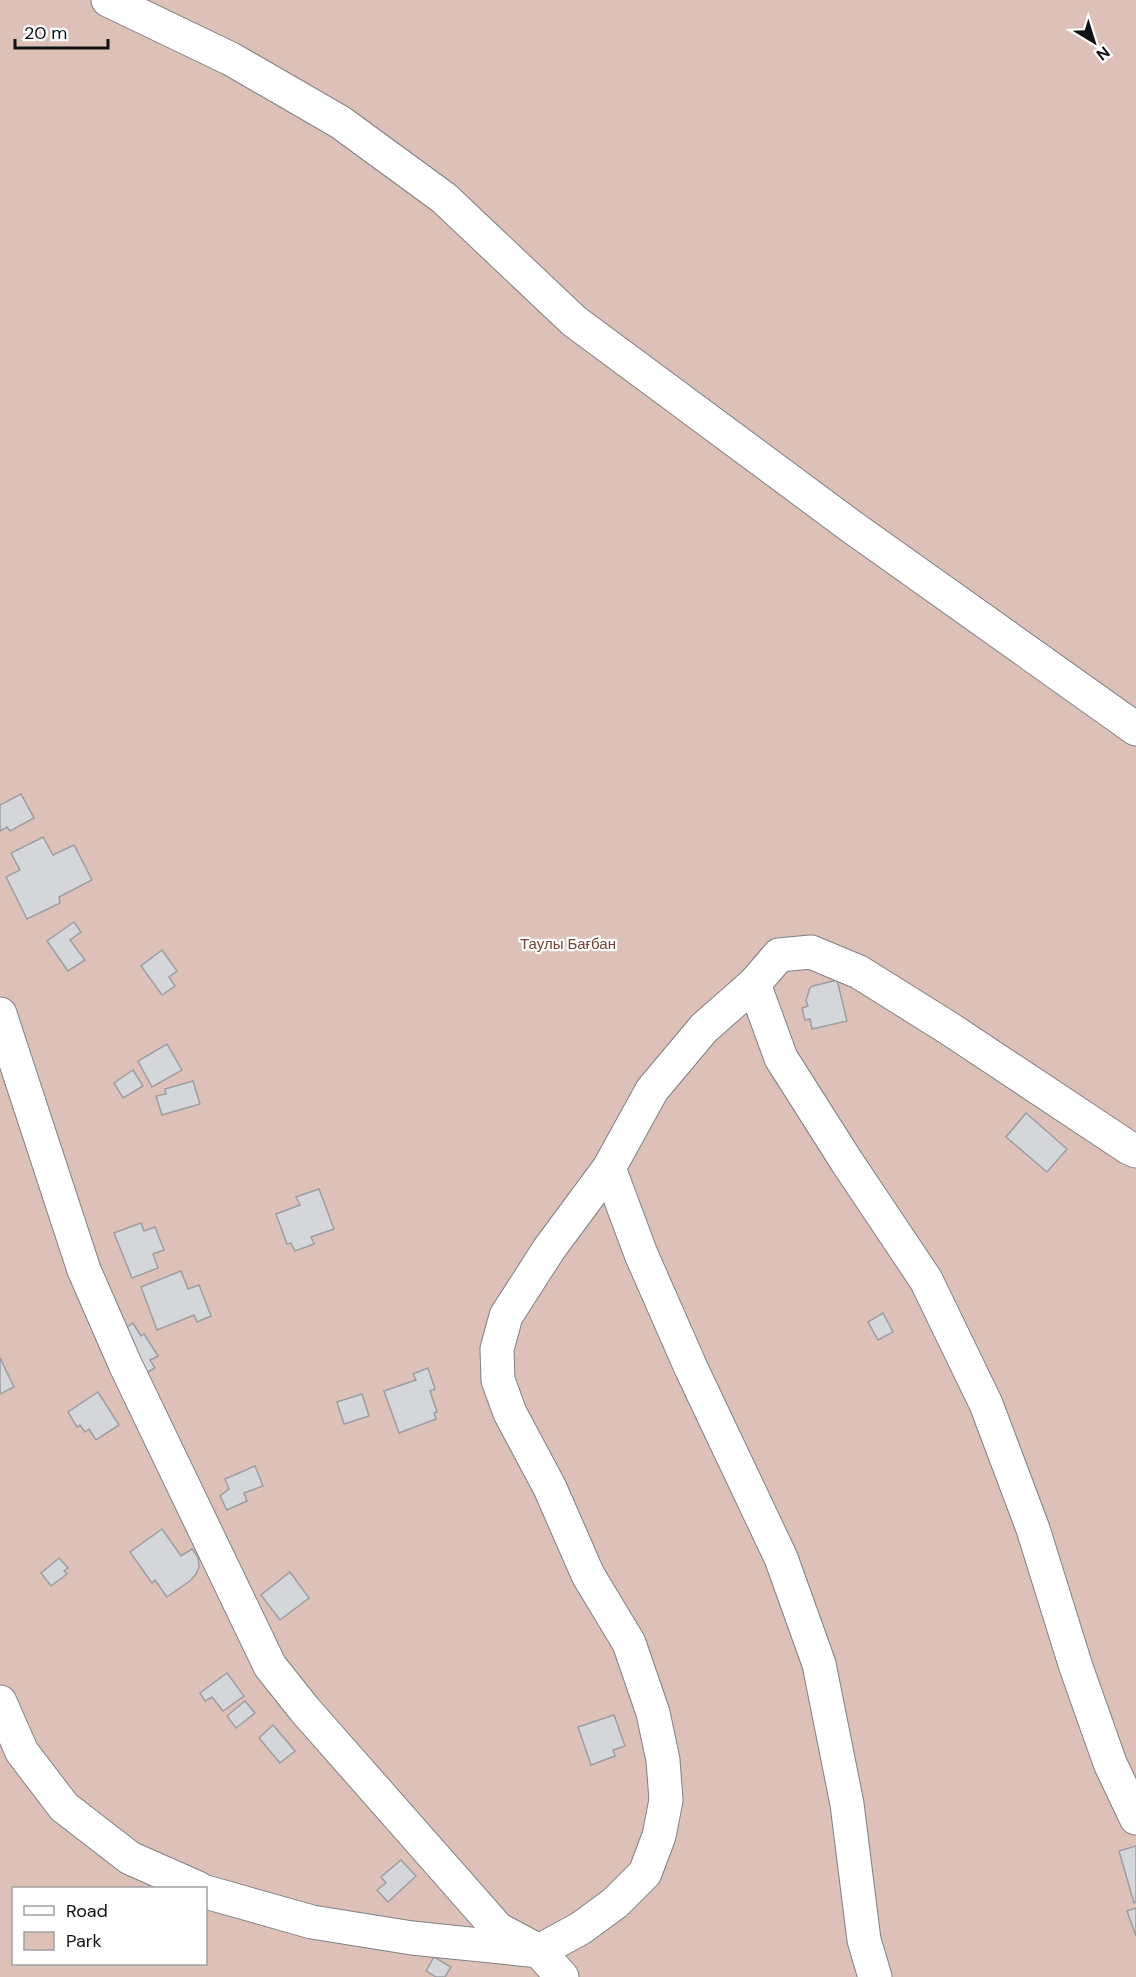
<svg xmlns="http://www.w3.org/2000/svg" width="1136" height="1977" font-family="'DM Sans',sans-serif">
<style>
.green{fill:#ddc0b8;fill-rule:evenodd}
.building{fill:#d4d6da;stroke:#9c9ea1;stroke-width:1.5}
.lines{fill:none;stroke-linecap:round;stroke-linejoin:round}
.street-casing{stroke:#7e8083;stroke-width:35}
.street{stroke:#fff;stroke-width:33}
.labels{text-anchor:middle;stroke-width:4.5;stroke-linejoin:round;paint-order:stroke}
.park-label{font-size:15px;fill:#764133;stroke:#fff}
</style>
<rect width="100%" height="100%" fill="#f5f7fb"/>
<path class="green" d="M0,0H1136V1977H0ZM14,1888H206V1964H14Z"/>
<g class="building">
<polygon points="21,794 34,818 10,831 7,827 0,831 0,805"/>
<polygon points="43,837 53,855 74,845 92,880 59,897 60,903 27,919 6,877 20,870 11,853"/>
<polygon points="74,922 81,932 70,940 85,960 68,971 47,941"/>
<polygon points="162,950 177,971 169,977 175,986 162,995 141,966"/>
<polygon points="837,980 847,1021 812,1029 810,1019 805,1020 802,1008 808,1006 806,1000 810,988 813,986"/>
<polygon points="167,1044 182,1070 152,1087 138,1061"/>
<polygon points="133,1070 143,1086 123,1098 114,1083"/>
<polygon points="193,1081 200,1104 162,1115 156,1096 166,1094 165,1089"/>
<polygon points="1026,1113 1067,1149 1047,1172 1006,1137"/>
<polygon points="319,1189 334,1229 311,1237 314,1244 295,1251 291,1243 287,1244 276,1214 300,1205 296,1197"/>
<polygon points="141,1223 144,1231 155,1227 164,1250 153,1254 158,1268 132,1278 114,1233"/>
<polygon points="181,1271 188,1289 199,1285 211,1316 197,1322 194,1315 157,1330 141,1287"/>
<polygon points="883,1313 893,1332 878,1340 868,1322"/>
<polygon points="133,1323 141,1336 144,1334 158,1356 150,1360 155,1368 144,1374 119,1332"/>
<polygon points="0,1358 14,1387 0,1394"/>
<polygon points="428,1368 435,1389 430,1391 437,1412 434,1413 436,1419 399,1433 384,1391 416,1380 413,1374"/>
<polygon points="98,1392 119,1425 96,1440 89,1429 85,1432 80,1425 77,1427 68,1412"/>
<polygon points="362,1394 369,1416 344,1424 337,1402"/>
<polygon points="255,1466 263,1486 244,1493 247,1501 227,1510 220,1496 229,1489 225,1479"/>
<polygon points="162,1529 181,1556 192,1549 198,1557 199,1567 196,1574 191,1580 167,1597 155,1580 152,1583 130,1552"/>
<polygon points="59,1558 68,1568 64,1571 67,1574 51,1586 41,1573"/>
<polygon points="290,1572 309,1598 280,1620 261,1595"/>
<polygon points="227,1673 244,1696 223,1711 212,1697 205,1701 200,1693"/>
<polygon points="245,1701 255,1713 236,1728 227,1716"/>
<polygon points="614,1715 625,1746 613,1750 615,1756 591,1765 578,1727"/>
<polygon points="273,1725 295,1751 280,1763 259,1738"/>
<polygon points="1136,1846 1136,1902 1134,1903 1119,1851"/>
<polygon points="401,1860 416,1876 388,1902 377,1890 386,1883 381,1877"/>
<polygon points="1136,1908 1136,1936 1127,1911"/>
<polygon points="434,1957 451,1967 445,1977 436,1977 426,1971"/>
</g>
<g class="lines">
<g class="street-casing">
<g id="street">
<polyline points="108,0 231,59 340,122 444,198 574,321 852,527 1136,729"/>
<polyline points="754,984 781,1058 847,1162 926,1280 986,1404 1033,1529 1076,1667 1110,1763 1136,1818"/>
<polyline points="0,1014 84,1270 125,1364 270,1666 305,1710 498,1929 539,1951 581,1928 615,1903 645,1873 659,1836 666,1800 663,1760 653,1713 629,1643 588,1575 550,1488 510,1413 498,1380 497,1349 506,1316 549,1249 609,1168 652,1090 704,1028 754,984 779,955 811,952 859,972 950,1029 1129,1148 1136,1151"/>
<polyline points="609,1168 641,1254 691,1368 781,1558 819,1664 847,1804 864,1940 875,1977"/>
<polyline points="0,1702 22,1752 64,1807 130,1858 198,1888"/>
<polyline points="206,1892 312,1922 412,1938 539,1951 562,1977"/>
</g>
</g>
<use href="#street" class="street"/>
</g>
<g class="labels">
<g class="park-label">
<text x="568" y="949">Таулы Бағбан</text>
</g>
</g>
<rect x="12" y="1887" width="195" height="78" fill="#ffffff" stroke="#9fa0a0" stroke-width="1.5"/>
<rect x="24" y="1906" width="30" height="9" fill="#ffffff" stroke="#9fa0a0" stroke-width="1.5"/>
<text x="66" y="1917" font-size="18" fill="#101112">Road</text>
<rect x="24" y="1932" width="30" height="18" fill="#ddc0b8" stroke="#9fa0a0" stroke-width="1.5"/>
<text x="66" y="1947" font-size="18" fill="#101112">Park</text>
<g transform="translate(1094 42) rotate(142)" stroke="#ffffff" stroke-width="4.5" paint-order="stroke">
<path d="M0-4.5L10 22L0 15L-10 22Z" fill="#101112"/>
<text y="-9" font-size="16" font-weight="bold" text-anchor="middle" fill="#101112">N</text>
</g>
<path d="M15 39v9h93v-9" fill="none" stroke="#101112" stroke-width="3"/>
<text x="24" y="39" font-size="18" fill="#101112" stroke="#ffffff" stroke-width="4.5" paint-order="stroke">20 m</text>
</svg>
